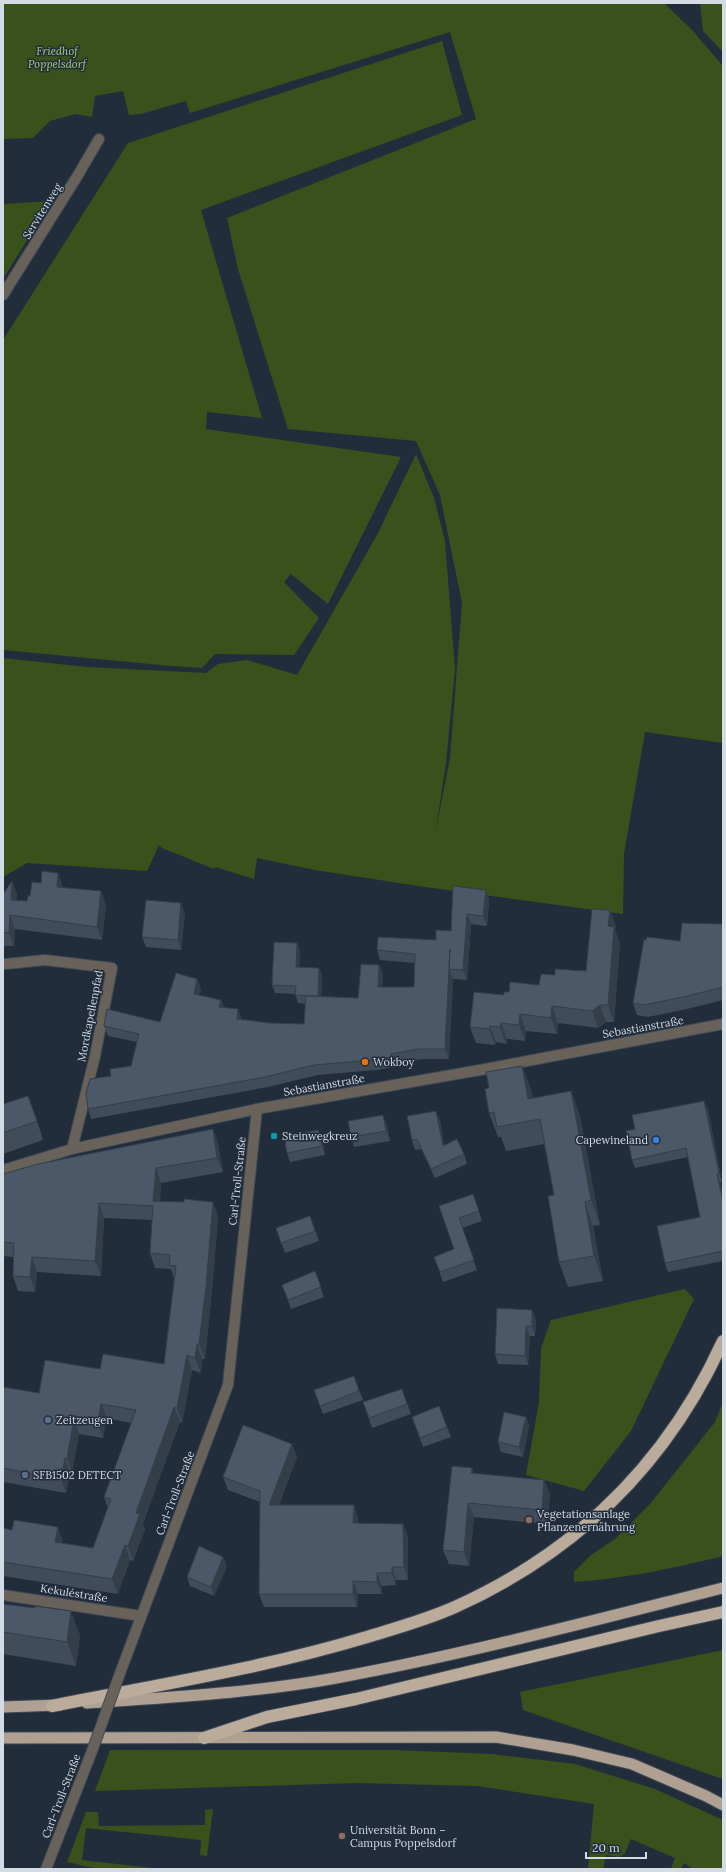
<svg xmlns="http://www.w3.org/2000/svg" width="726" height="1872" font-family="Lora,serif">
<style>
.green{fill:#39521b}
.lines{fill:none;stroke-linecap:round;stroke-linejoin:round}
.minor-casing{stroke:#3e4956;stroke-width:12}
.tertiary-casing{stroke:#3e4956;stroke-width:12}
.trunk-casing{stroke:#3e4956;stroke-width:13}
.motorway-casing{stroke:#3e4956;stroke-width:14}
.minor{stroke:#68625b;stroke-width:10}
.tertiary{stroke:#68625b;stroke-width:10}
.trunk{stroke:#b0a091;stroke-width:11}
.motorway{stroke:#bbab9a;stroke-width:12}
.minor-bridge-casing{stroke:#3e4956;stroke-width:12;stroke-linecap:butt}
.minor-bridge{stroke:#68625b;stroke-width:10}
.wall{fill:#404c59}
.shaded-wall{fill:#343e49}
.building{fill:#4b5868;stroke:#343e49}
.food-dot{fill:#e8710a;stroke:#222d3b;stroke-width:1.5}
.culture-dot{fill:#0f9aa8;stroke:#222d3b;stroke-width:1.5}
.shop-dot{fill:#3f7fe0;stroke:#222d3b;stroke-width:1.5}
.service-dot{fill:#5c6f8a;stroke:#222d3b;stroke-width:1.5}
.education-dot{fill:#8d6e63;stroke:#222d3b;stroke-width:1.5}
.labels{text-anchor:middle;stroke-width:3;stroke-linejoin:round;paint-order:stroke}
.park-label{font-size:11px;font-style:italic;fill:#a6d178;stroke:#222d3b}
.street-label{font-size:11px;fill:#d3dbe4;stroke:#222d3b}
.poi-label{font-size:11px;fill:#d3dbe4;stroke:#222d3b;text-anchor:start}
</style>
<rect width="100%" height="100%" fill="#222d3b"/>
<g class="green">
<polygon points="3,3 664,3 692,30 723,66 723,743 645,732 624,854 623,914 425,887 315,870 257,858 254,879 215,867 214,869 162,848 159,845 147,871 27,863 3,877 3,658 87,667 206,673 218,664 247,660 297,675 377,535 416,454 434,498 445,541 455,669 446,763 435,835 450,758 462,603 440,495 416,441 288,429 238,269 227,218 476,119 450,32 190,113 186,101 141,114 129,115 123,91 95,96 92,117 76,114 50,121 33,138 3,139"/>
<polygon points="700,3 723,3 723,52 703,31"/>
<polygon points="442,41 462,115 201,210 262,418 207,412 206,429 401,457 328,604 291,574 284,582 319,618 294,655 215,654 202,668 171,666 3,650 3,340 128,143"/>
<polygon points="51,201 3,279 3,204"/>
<polygon points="685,1289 694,1299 631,1431 584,1491 526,1475 539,1402 541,1348 551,1320"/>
<path d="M723,1402V1556C674,1568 624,1579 574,1582V1572L591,1555L615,1539L650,1504L715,1422Z"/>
<polygon points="723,1650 723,1779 523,1710 520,1692"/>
<polygon points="110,1750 394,1750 492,1754 575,1764 655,1789 723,1820 723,1869 693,1869 684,1863 681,1869 671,1869 675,1858 631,1839 625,1853 619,1857 606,1855 603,1869 588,1869 594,1804 477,1786 357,1783 95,1791"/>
<polygon points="213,1809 207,1856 200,1855 201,1840 86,1828 82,1860 152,1868 152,1869 98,1869 67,1862 86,1812 98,1812 99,1826 205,1825 205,1810"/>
</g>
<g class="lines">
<g class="minor-casing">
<g id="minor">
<polyline points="3,295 78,175 99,139"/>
<polyline points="6,964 45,960 112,968 95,1056 72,1149"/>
<polyline points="3,1595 141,1616"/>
<polyline points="119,1676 228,1385 257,1109"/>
<polyline points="46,1869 92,1751"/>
</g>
</g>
<g class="tertiary-casing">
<polyline id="tertiary" points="3,1170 72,1149 257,1109 480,1070 723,1024"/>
</g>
<g class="trunk-casing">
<g id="trunk">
<path d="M87,1703C171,1697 254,1693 336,1678C467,1654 595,1620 723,1588"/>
<polyline points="3,1707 60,1705"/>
<polyline points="3,1738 496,1737 573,1750 632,1764 706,1796 723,1805"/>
</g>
</g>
<g class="motorway-casing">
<g id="motorway">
<path d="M52,1706C157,1685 264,1668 367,1637C396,1628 426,1620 455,1607C577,1552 667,1464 723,1341"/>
<polyline points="204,1738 267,1717 356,1699 659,1626 723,1612"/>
</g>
</g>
<use href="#minor" class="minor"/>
<use href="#tertiary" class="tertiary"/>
<use href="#trunk" class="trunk"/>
<use href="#motorway" class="motorway"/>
<g class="minor-bridge-casing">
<polyline id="minor-bridge" points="92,1751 119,1676"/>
</g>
<use href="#minor-bridge" class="minor-bridge"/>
</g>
<g class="wall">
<polygon points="58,873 63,888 101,891 106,905 102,940 15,929 14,946 3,946 3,894 12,881 17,894 16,900 27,901 30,896 41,883"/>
<polygon points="486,890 489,900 487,926 471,924 467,980 453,979 449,1059 421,1059 395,1064 395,1067 376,1070 318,1075 268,1087 91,1119 88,1109 111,1076 131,1066 137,1042 108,1036 104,1026 160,1022 197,979 201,989 199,995 221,1000 224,1008 242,1019 270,1023 304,1024 305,1004 298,1003 295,994 275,993 272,985 297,943 300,951 299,967 319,968 322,976 321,996 358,998 379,965 383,975 382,987 414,987 415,963 380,960 377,950 436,940 451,931"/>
<polygon points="185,913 181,950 146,947 142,937"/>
<polygon points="723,924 723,1000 687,1009 648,1017 637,1015 633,1003 680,941"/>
<polygon points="616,926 615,930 620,943 614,1022 606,1022 598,1028 558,1023 557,1034 526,1031 525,1041 507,1039 506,1044 496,1042 495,1045 476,1043 470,1027 504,995 509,992 539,985 555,975 586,971"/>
<polygon points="522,1066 531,1090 533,1098 571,1091 580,1116 600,1225 593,1226 603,1281 568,1287 559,1262 554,1195 544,1144 506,1151 501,1137 498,1137 489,1113 489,1088"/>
<polygon points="704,1101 708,1110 722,1182 720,1182 723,1196 723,1261 668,1272 665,1263 700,1217 688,1157 635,1168 632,1160 635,1129"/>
<polygon points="3,1104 35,1114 43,1140 3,1154"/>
<polygon points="440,1120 444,1145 464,1154 467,1164 435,1178 421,1149 415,1150 412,1140"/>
<polygon points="387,1125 390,1141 354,1147 351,1137"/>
<polygon points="213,1129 218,1144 223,1172 161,1183 160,1202 213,1202 218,1217 211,1301 205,1359 202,1359 201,1373 192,1370 182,1423 180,1422 143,1523 145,1529 133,1561 130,1560 118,1594 3,1576 3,1528 63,1542 63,1543 93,1548 108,1508 104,1497 131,1423 107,1418 103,1438 79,1434 72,1473 70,1473 66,1493 3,1482 3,1387 39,1393 100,1369 164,1364 174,1278 171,1269 155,1268 150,1253 152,1220 104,1218 101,1276 37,1272 35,1292 18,1291 13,1276 13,1257 3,1256 3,1174"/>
<polygon points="322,1139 325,1155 290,1162 287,1153"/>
<polygon points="473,1194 482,1221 462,1228 477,1270 443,1282 434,1257 454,1249 439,1206"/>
<polygon points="310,1216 319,1241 285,1253 276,1228"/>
<polygon points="315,1271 324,1297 291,1309 282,1285"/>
<polygon points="497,1308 536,1320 535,1336 530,1336 528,1365 498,1364 495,1354"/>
<polygon points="354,1376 363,1400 323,1414 314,1390"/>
<polygon points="402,1389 411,1414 372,1428 363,1402"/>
<polygon points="439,1406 451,1437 423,1447 412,1417"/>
<polygon points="526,1417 529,1426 523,1457 501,1452 498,1442"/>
<polygon points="292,1444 297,1457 279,1505 358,1518 358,1523 408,1537 408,1580 396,1580 396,1585 382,1586 382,1594 358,1594 357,1607 264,1607 259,1594 260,1502 228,1490 223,1477"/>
<polygon points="472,1468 473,1473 544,1480 550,1494 547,1524 474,1517 469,1566 449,1564 443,1550"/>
<polygon points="227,1566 214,1596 190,1586 187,1577"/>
<polygon points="3,1604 80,1635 76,1666 3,1654"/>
</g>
<g class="shaded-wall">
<polygon points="58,873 63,887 62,901 57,887"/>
<polygon points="12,881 17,894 16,913 11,900"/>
<polygon points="486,890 489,900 487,926 483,916"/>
<polygon points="101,891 106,905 102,940 97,927"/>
<polygon points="181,903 185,913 181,950 178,940"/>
<polygon points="610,910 616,926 615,930 620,943 614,1022 608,1005 608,926"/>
<polygon points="467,914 471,924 467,980 463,970"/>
<polygon points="10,915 15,929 14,946 9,933"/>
<polygon points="297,943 300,951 299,975 296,967"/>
<polygon points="450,949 449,969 453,979 449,1059 445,1049"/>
<polygon points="379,965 383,975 381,997 378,987"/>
<polygon points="319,968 322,976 321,1004 318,996"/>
<polygon points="197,979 201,989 197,1004 194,994"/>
<polygon points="221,1000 224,1010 219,1007"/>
<polygon points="600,1005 606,1022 598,1028 592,1011"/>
<polygon points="552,1006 558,1023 557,1034 551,1018"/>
<polygon points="238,1009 242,1019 237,1019"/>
<polygon points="520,1014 526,1031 525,1041 519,1025"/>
<polygon points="501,1023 507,1039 506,1044 500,1027"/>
<polygon points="490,1026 496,1042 495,1045 489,1029"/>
<polygon points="391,1054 395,1064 395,1067 391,1057"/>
<polygon points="522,1066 531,1090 536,1119 528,1099"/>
<polygon points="571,1091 580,1116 600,1225 591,1200"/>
<polygon points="704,1101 708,1110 722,1182 719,1173"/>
<polygon points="436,1111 440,1120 446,1156 443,1146"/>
<polygon points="383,1115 387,1125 390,1141 386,1131"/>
<polygon points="213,1129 218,1144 223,1172 217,1158"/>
<polygon points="318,1130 322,1139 325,1155 322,1146"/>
<polygon points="156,1168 161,1183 159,1216 153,1201"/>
<polygon points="717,1174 720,1182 723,1196 723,1201"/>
<polygon points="213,1202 218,1217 211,1301 205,1359 199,1344"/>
<polygon points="585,1202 593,1226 603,1281 594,1256"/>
<polygon points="99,1203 104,1218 101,1276 95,1261"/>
<polygon points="32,1257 37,1272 35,1292 30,1277"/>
<polygon points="532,1310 536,1320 535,1336 532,1326"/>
<polygon points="526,1326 530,1336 528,1365 525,1356"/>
<polygon points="197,1344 202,1359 201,1373 195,1358"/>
<polygon points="187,1355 192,1370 182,1423 177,1408"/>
<polygon points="101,1404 107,1418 103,1438 98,1423"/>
<polygon points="174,1407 180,1422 143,1523 145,1529 133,1561 128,1546 136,1513"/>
<polygon points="526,1417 529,1426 523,1457 519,1447"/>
<polygon points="74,1419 79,1434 72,1473 67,1458"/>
<polygon points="292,1444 297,1457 274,1517 269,1505"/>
<polygon points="65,1458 70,1473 66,1493 61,1479"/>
<polygon points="544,1480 550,1494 547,1524 542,1510"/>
<polygon points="468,1503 474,1517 469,1566 464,1552"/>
<polygon points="354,1505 358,1518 358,1536 353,1523"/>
<polygon points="403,1524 408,1537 408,1580 404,1567"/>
<polygon points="58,1527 63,1542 61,1557 55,1542"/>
<polygon points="125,1545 130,1560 118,1594 112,1579"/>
<polygon points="223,1557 227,1566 214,1596 211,1587"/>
<polygon points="392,1567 396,1580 396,1585 392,1573"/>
<polygon points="377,1573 382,1586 382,1594 377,1582"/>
<polygon points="353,1581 358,1594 357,1607 353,1594"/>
<polygon points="71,1611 80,1635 76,1666 67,1642"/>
</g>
<g class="building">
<polygon points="42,871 58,873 57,887 101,891 97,927 10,915 9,933 3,932 3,894 12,881 11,900 27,901 28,895 30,896 32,882 41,883"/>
<polygon points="453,886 486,890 483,916 467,914 463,970 449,969 450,949 445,1049 418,1049 391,1054 391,1057 373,1060 314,1065 265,1077 88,1109 86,1093 90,1079 111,1076 110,1069 131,1066 139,1034 104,1026 107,1009 160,1022 176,973 197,979 194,994 221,1000 219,1007 238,1009 237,1019 270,1023 304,1024 306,996 358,998 361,964 379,965 378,987 414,987 415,954 377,950 378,937 436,940 436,930 451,931"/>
<polygon points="146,900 181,903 178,940 142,937"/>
<polygon points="592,909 610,910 608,926 614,927 608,1005 600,1005 592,1011 552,1006 551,1018 520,1014 519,1025 501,1023 500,1027 490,1026 489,1029 470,1027 474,992 504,995 504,992 509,992 510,982 539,985 541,974 555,975 555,969 586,971"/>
<polygon points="682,923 723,924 723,987 683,997 644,1005 633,1003 644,939 646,940 647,937 680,941"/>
<polygon points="274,942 297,943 296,967 319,968 318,996 295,995 296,986 272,985"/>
<polygon points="522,1066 528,1099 571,1091 591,1200 585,1202 594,1256 559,1262 548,1196 554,1195 540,1119 497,1127 494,1112 489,1113 485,1089 489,1088 486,1072"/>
<polygon points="28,1096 37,1121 3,1133 3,1104"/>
<polygon points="704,1101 719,1173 717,1174 723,1201 723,1251 665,1263 657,1226 700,1217 686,1148 632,1160 626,1131 635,1129 632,1115"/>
<polygon points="436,1111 443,1146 457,1139 464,1154 431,1169 417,1139 412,1140 407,1116"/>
<polygon points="383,1115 386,1131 351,1137 348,1121"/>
<polygon points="213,1129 217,1158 156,1168 153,1201 184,1202 184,1199 213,1202 206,1286 199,1344 197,1344 195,1358 187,1355 177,1408 174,1407 136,1513 140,1514 128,1546 125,1545 112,1579 3,1562 3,1528 12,1530 14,1520 58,1527 55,1542 93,1548 111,1499 104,1497 136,1410 101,1404 98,1423 74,1419 67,1458 65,1458 61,1479 3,1468 3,1387 39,1393 45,1360 100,1369 103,1354 164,1364 176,1266 169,1265 170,1255 150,1253 153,1206 99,1203 95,1261 32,1257 30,1277 13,1276 14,1243 3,1242 3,1174 38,1164"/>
<polygon points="318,1130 322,1146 287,1153 284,1136"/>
<polygon points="473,1194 479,1211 459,1218 474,1260 440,1272 434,1257 454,1249 439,1206"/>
<polygon points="310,1216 315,1231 281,1243 276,1228"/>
<polygon points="315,1271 321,1287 288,1300 282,1285"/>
<polygon points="497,1308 532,1310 532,1326 526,1326 525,1356 495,1354"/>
<polygon points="354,1376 359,1391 320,1406 314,1390"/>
<polygon points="402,1389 407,1404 369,1418 363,1402"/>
<polygon points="439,1406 447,1427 420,1438 412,1417"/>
<polygon points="504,1412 526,1417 519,1447 498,1442"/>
<polygon points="243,1425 292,1444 269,1505 354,1505 353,1523 403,1524 404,1567 392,1567 392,1573 377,1573 377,1582 353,1581 353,1594 259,1594 260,1491 223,1477"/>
<polygon points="452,1466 472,1468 471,1473 544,1480 542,1510 468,1503 464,1552 443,1550"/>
<polygon points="199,1546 223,1557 211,1587 187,1577"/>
<polygon points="3,1604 35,1608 35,1606 71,1611 67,1642 3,1632"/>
</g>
<circle class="food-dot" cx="365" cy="1062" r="4"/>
<circle class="culture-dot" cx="274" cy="1136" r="4"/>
<circle class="shop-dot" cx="656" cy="1140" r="4"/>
<g class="service-dot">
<circle cx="48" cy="1420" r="4"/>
<circle cx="25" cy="1475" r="4"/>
</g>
<g class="education-dot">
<circle cx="529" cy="1520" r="4"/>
<circle cx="342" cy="1836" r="4"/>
</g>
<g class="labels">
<g class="park-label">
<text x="57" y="55">Friedhof<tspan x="57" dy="13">Poppelsdorf</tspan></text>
</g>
<g class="street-label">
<text transform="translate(42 211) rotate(-58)" y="4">Servitenweg</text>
<text transform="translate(90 1016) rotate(-79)" y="4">Mordkapellenpfad</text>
<text transform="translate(643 1027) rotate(-10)" y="4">Sebastianstraße</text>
<text transform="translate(324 1085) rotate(-10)" y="4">Sebastianstraße</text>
<text transform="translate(237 1181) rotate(-84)" y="4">Carl-Troll-Straße</text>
<text transform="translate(175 1493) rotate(-69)" y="4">Carl-Troll-Straße</text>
<text transform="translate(74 1593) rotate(9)" y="4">Kekuléstraße</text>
<text transform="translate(61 1796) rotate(-69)" y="4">Carl-Troll-Straße</text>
</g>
<g class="poi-label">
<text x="373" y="1066">Wokboy</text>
<text x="282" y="1140">Steinwegkreuz</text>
<text x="648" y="1144" text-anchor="end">Capewineland</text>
<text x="56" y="1424">Zeitzeugen</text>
<text x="33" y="1479">SFB1502 DETECT</text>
<text x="537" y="1518">Vegetationsanlage<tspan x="537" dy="13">Pflanzenernährung</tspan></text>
<text x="350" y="1834">Universität Bonn –<tspan x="350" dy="13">Campus Poppelsdorf</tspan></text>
</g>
</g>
<rect width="726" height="1872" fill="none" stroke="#d3dbe4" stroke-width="8"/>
<path d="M586 1852v6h60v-6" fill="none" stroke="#d3dbe4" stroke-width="2"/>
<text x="592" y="1852" font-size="12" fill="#d3dbe4" stroke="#222d3b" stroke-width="3" paint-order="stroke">20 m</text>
</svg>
